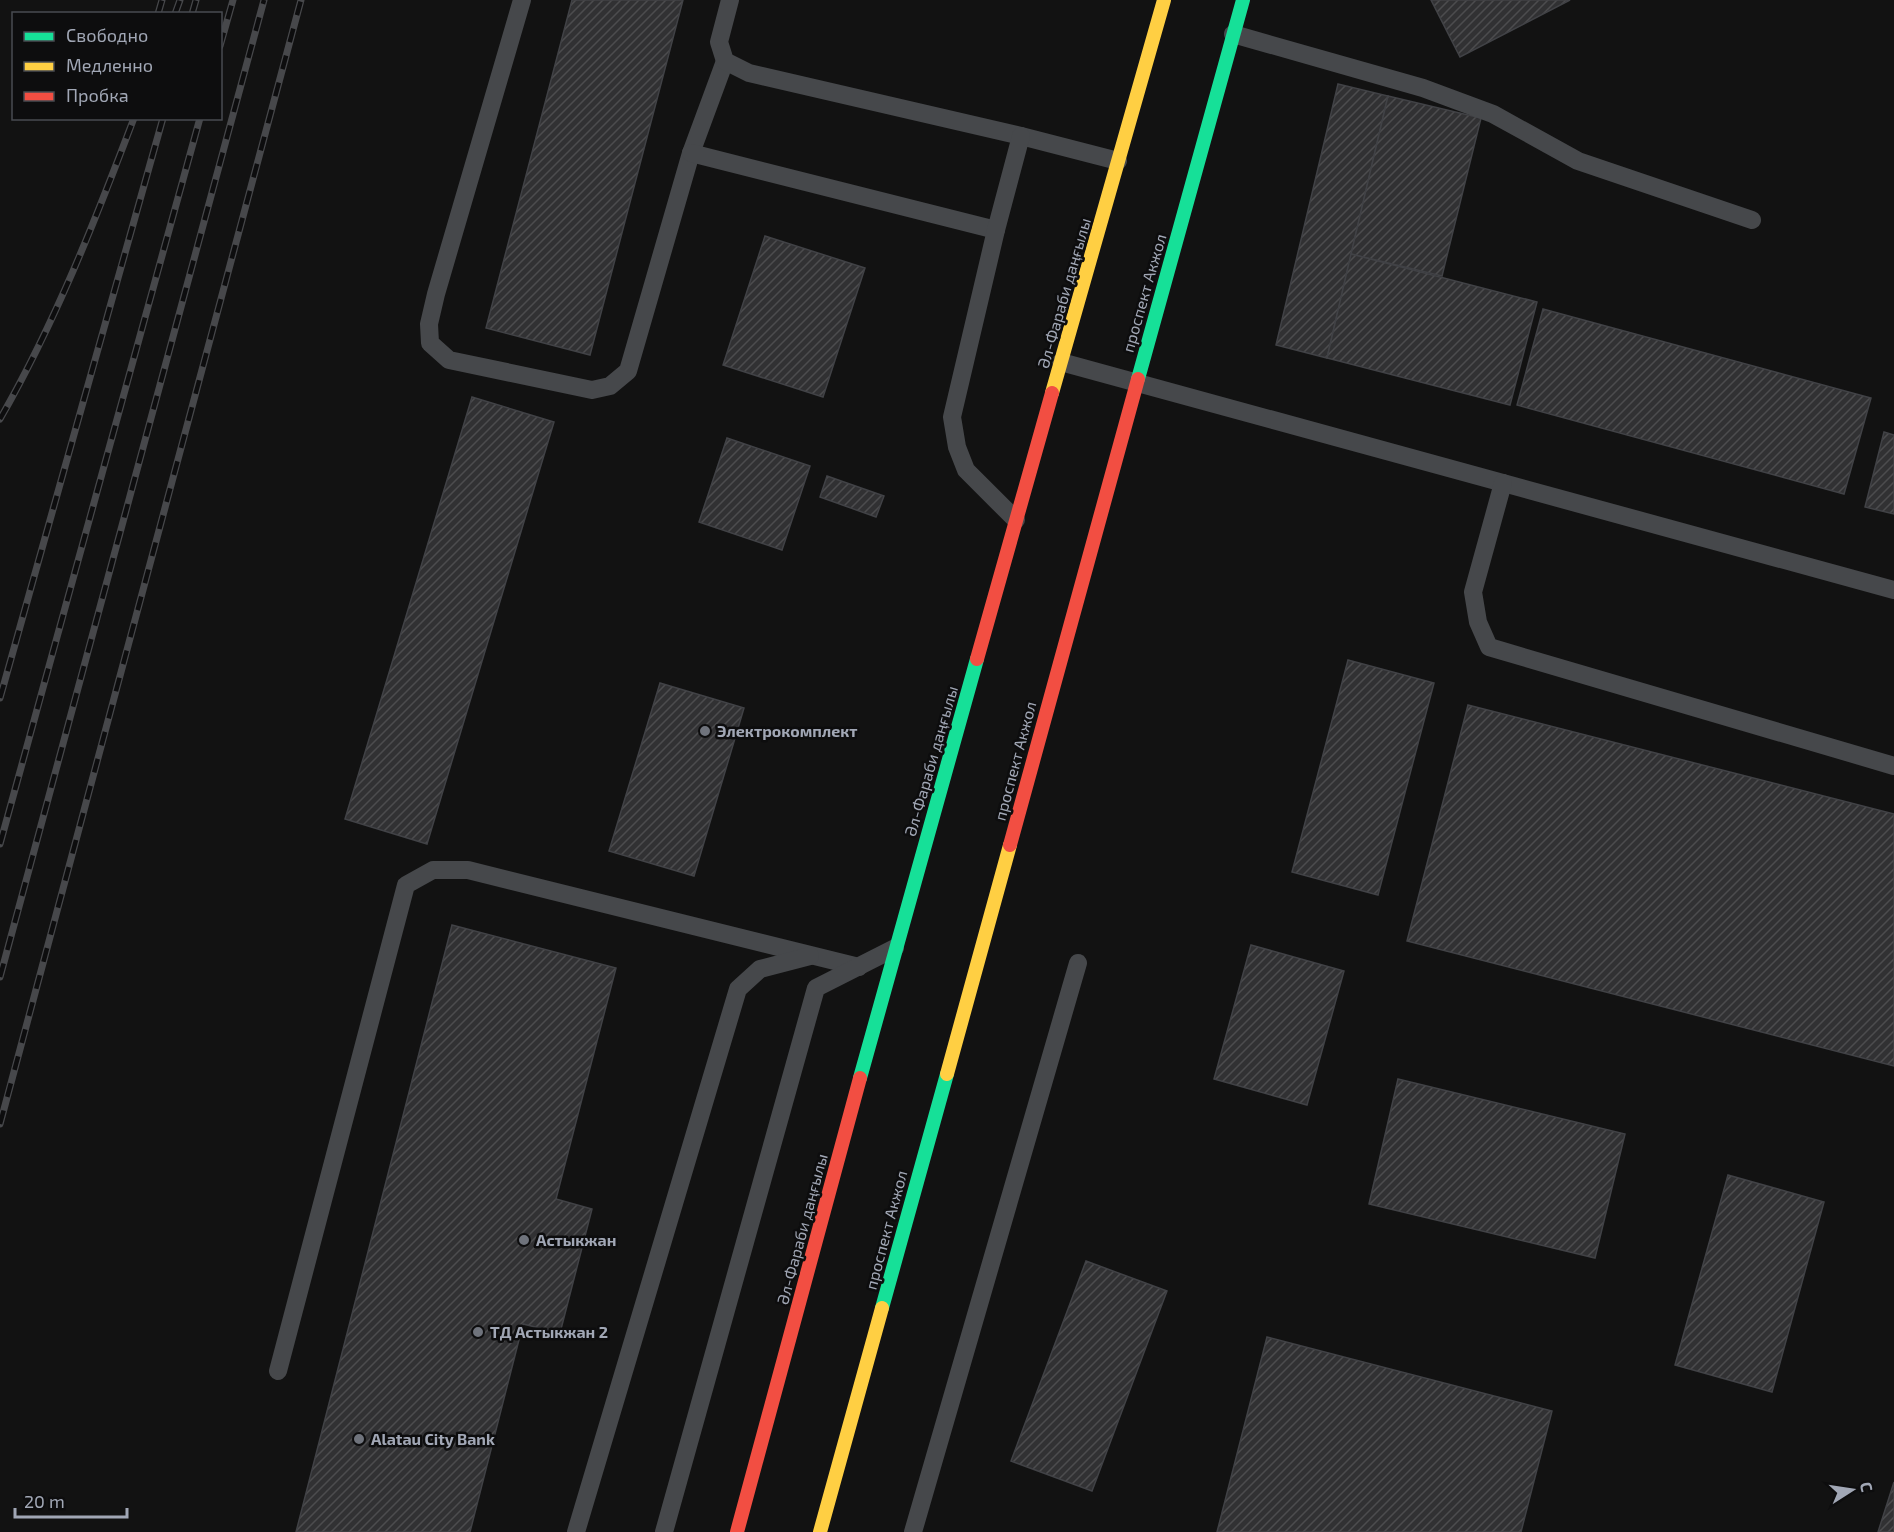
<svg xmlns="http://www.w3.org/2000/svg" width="1894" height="1532" font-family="'Exo 2',sans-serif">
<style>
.building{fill:url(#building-hatch);stroke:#414246;stroke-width:1.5}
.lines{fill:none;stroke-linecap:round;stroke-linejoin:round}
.lane{stroke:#46484b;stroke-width:18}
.fast{stroke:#16e098;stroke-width:14}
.slow{stroke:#ffcf43;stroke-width:14}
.jam{stroke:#f24e42;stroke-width:14}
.rail-casing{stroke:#47484b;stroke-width:7}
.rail{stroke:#0d0d0e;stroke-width:4.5;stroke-dasharray:14;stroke-linecap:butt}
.poi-dot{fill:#6f737c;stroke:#0d0d0e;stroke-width:2}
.labels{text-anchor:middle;stroke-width:5;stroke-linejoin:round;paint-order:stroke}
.street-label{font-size:16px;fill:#a1a7b5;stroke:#0d0d0e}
.poi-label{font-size:16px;font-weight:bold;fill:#a1a7b5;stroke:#0d0d0e;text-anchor:start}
</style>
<defs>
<pattern id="building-hatch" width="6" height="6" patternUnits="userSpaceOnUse" patternTransform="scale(1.5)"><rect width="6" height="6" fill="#313133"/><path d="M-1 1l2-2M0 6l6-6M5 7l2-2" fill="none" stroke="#4c4c4e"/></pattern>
</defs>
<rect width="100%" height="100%" fill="#121212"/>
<g class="building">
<polygon points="572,0 683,0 590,355 486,328"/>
<polygon points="1431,0 1570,0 1460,57"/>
<polygon points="1338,84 1388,96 1327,358 1276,345"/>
<polygon points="1388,96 1481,118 1442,276 1351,254"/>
<polygon points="765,236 865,268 823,397 723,365"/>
<polygon points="1351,254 1537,302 1510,405 1327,358"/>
<polygon points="1543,309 1871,398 1844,494 1517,405"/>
<polygon points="472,397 554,422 427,844 345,819"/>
<polygon points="1884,432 1894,435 1894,514 1865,507"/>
<polygon points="727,438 810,466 782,550 699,522"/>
<polygon points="827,476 884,496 876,517 820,497"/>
<polygon points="1348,660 1434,683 1378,895 1292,872"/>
<polygon points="660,683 744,708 694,876 609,851"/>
<polygon points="1468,705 1894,814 1894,1066 1407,941"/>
<polygon points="452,925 616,968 556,1199 592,1209 560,1333 523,1324 470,1532 296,1532"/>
<polygon points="1251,945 1344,971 1307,1105 1214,1079"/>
<polygon points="1398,1079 1625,1134 1595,1258 1369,1204"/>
<polygon points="1728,1175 1824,1202 1772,1392 1675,1365"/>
<polygon points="1086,1261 1167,1291 1092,1491 1011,1461"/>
<polygon points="1267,1337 1552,1411 1521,1532 1217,1532"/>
<polygon points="1894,1482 1894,1532 1878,1532"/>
</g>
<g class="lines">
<g class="lane">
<polyline points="522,0 436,294 429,324 430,343 449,360 592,390 610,386 628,371 691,153 725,61"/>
<polyline points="730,0 719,42 725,61 749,73 1021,136 1118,161"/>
<polyline points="1233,34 1423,88 1493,114 1578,161 1752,220"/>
<polyline points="691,153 996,230"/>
<polyline points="1061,362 1894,590"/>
<polyline points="1503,483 1473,592 1478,622 1489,647 1894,766"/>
<polyline points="1016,520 966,470 957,447 952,417 996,230 1021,136"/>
<polyline points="278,1371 406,885 433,870 468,870 859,967"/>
<polyline points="576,1532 738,989 760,969 810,956"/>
<polyline points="664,1532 816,988 895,948"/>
<polyline points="913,1532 1078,963"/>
</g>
<g class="fast">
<polyline points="1138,379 1243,0"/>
<polyline points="860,1078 977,659"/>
<polyline points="882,1308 947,1074"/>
</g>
<g class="slow">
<polyline points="1052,393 1164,0"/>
<polyline points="947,1074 1010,845"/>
<polyline points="820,1532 882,1308"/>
</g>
<g class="jam">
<polyline points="977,659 1052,393"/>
<polyline points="1010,845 1138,379"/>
<polyline points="737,1532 860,1078"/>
</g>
<g class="rail-casing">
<g id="rail">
<polyline points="158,14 162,0"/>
<polyline points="175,14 180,0"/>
<polyline points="192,14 196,0"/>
<polyline points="220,46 233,0"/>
<path d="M0,419C55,323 95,221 134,118"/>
<polyline points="0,698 163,118"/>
<polyline points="0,844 200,118"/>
<polyline points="0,977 264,0"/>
<polyline points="0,1124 301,0"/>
</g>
</g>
<use href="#rail" class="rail"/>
</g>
<g class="poi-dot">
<circle cx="705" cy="731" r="6"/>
<circle cx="524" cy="1240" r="6"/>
<circle cx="478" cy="1332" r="6"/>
<circle cx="359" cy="1439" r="6"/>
</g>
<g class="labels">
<g class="street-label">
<text transform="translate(1064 293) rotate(-74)" y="6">Әл-Фараби даңғылы</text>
<text transform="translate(1144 293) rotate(-74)" y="6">проспект Акжол</text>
<text transform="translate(931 761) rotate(-74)" y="6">Әл-Фараби даңғылы</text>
<text transform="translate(1015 761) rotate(-75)" y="6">проспект Акжол</text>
<text transform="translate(802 1229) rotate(-75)" y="6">Әл-Фараби даңғылы</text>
<text transform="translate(886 1230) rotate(-75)" y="6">проспект Акжол</text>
</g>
<g class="poi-label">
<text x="717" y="737">Электрокомплект</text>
<text x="536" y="1246">Астыкжан</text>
<text x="490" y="1338">ТД Астыкжан 2</text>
<text x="371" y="1445">Alatau City Bank</text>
</g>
</g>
<rect x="12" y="12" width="210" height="108" fill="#0d0d0e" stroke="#484b51" stroke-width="1.5"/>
<rect x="24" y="32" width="30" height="9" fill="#16e098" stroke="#484b51" stroke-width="1.5"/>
<text x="66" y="42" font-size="18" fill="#a1a7b5">Свободно</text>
<rect x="24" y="62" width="30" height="9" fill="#ffcf43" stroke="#484b51" stroke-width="1.5"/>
<text x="66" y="72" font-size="18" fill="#a1a7b5">Медленно</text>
<rect x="24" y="92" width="30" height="9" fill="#f24e42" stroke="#484b51" stroke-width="1.5"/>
<text x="66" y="102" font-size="18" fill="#a1a7b5">Пробка</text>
<g transform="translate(1852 1490) rotate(78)" stroke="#0d0d0e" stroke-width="4.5" paint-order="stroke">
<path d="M0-4.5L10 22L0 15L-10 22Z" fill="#a1a7b5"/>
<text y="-9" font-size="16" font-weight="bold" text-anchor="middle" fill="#a1a7b5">С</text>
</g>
<path d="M15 1508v9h112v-9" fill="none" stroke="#a1a7b5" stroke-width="3"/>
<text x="24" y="1508" font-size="18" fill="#a1a7b5" stroke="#0d0d0e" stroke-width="4.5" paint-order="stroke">20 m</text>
</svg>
